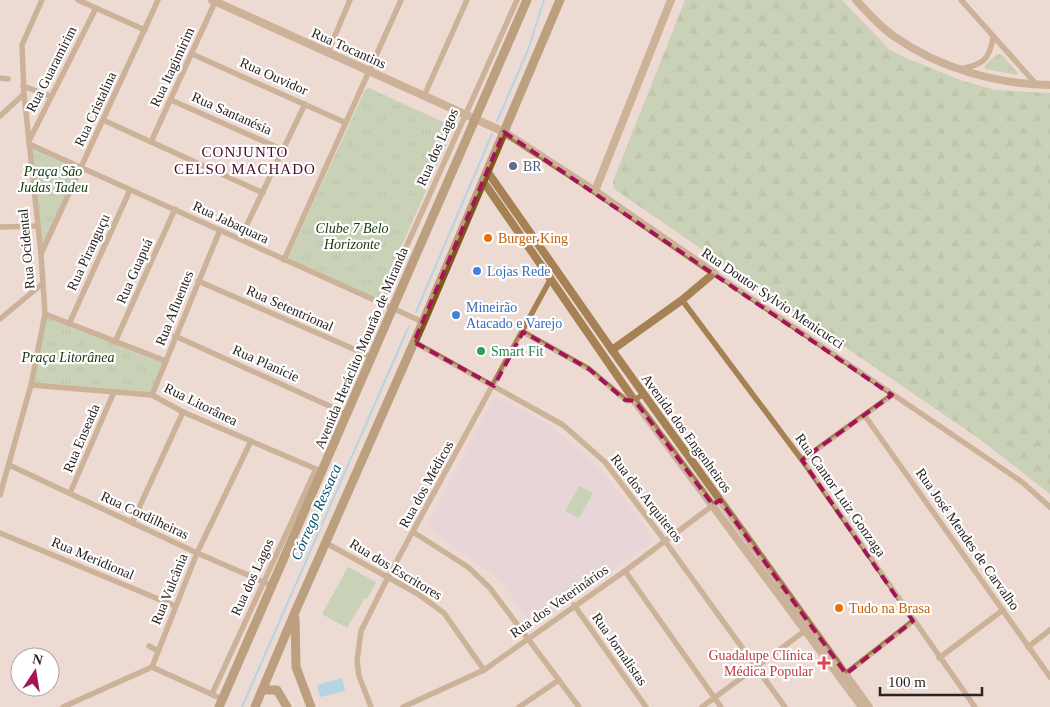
<svg xmlns="http://www.w3.org/2000/svg" width="1050" height="707" font-family="Georgia,serif">
<style>
.education{fill:#e2cede}
.green{fill:#9ec597}
.forest{fill:url(#forest-firs)}
.park{fill:url(#park-tufts)}
.water{fill:#71cefb}
.lines{fill:none;stroke-linecap:round;stroke-linejoin:round}
.stream{stroke:#71cefb;stroke-width:2}
.minor{stroke:#a58154;stroke-width:5.5}
.tertiary{stroke:#a58154;stroke-width:8}
.secondary{stroke:#7f5719;stroke-width:9}
.marked{fill:none;stroke:#a41557;stroke-width:4;stroke-dasharray:10 6;stroke-linejoin:round}
.service-dot{fill:#5c6f8a;stroke:#fff;stroke-width:2}
.food-dot{fill:#e8710a;stroke:#fff;stroke-width:2}
.shop-dot{fill:#3f7fe0;stroke:#fff;stroke-width:2}
.leisure-dot{fill:#2e9e5b;stroke:#fff;stroke-width:2}
.health-dot{fill:#e0444e;stroke:#fff;stroke-width:2}
.labels{text-anchor:middle;stroke-width:4.5;stroke-linejoin:round;paint-order:stroke}
.street-label{font-size:14px;fill:#2a2320;stroke:#fff}
.service-label{font-size:14px;fill:#4e5e75;stroke:#fff;text-anchor:start}
.park-label{font-size:14px;font-style:italic;fill:#103609;stroke:#fff}
.food-label{font-size:14px;fill:#c56008;stroke:#fff;text-anchor:start}
.shop-label{font-size:14px;fill:#366cbe;stroke:#fff;text-anchor:start}
.leisure-label{font-size:14px;fill:#27864d;stroke:#fff;text-anchor:start}
.health-label{font-size:14px;fill:#be3a42;stroke:#fff;text-anchor:end}
.neighbourhood-label{font-size:15px;letter-spacing:1px;fill:#4d0a27;stroke:#fff}
.water-label{font-size:15px;font-style:italic;fill:#00516f;stroke:#fff}
</style>
<defs>
<pattern id="forest-firs" width="22" height="20" patternUnits="userSpaceOnUse" patternTransform="scale(1.25)"><rect width="22" height="20" fill="#9ec597"/><path d="M5 1l3.5 6h-7zM16 11l3.5 6h-7z" fill="#88a982"/></pattern>
<pattern id="park-tufts" width="24" height="20" patternUnits="userSpaceOnUse" patternTransform="scale(1.25)"><rect width="24" height="20" fill="#9ec597"/><path d="M3 7l-1-3M5 7V3M7 7l1-3M15 17l-1-3M17 17v-4M19 17l1-3" fill="none" stroke="#88a982"/></pattern>
</defs>
<rect width="100%" height="100%" fill="#eddad2"/>
<polygon class="education" points="499,397 543,421 576,446 604,473 653,537 653,541 536,625 531,624 512,596 491,573 426,527 494,398"/>
<g class="green">
<polygon points="579,486 593,493 579,518 565,511"/>
<polygon points="348,567 376,582 367,599 352,591 365,598 347,628 322,614"/>
</g>
<polygon class="forest" points="685,0 842,0 890,50 906,58 963,81 995,90 1050,93 1050,494 981,440 614,189 613,181"/>
<g class="park">
<polygon points="998,54 1002,55 1018,73 1017,75 985,69 985,65"/>
<polygon points="369,88 454,127 377,302 290,261 289,256 365,90"/>
<polygon points="31,147 77,168 41,254"/>
<polygon points="45,314 166,361 152,395 31,385"/>
</g>
<polygon class="water" points="342,678 345,691 320,697 317,685"/>
<g class="lines">
<g class="stream">
<polyline points="497,121 528,50 544,0"/>
<polyline points="416,312 492,134"/>
<polyline points="242,707 409,326"/>
</g>
<g class="minor">
<polyline points="78,0 145,30"/>
<polyline points="961,0 1037,85"/>
<polyline points="328,52 350,0"/>
<polyline points="192,54 346,123"/>
<path d="M960,69C982,65 990,60 993,37"/>
<polyline points="0,78 8,79"/>
<polyline points="23,86 50,96"/>
<polyline points="424,96 467,0"/>
<polyline points="171,100 283,150"/>
<polyline points="0,116 24,94"/>
<polyline points="103,120 263,193"/>
<polyline points="30,139 96,8"/>
<polyline points="151,142 215,2"/>
<polyline points="29,144 423,322"/>
<polyline points="0,227 37,226"/>
<polyline points="240,239 305,104"/>
<polyline points="41,254 158,0"/>
<polyline points="284,260 401,0"/>
<polyline points="714,273 1022,482 1050,507"/>
<polyline points="198,281 372,357"/>
<polyline points="682,300 802,460 975,707"/>
<polyline points="382,305 403,254 517,0"/>
<polyline points="45,314 166,361"/>
<polyline points="0,319 42,284"/>
<polyline points="69,324 130,190"/>
<polyline points="523,332 589,369 627,401 634,400 644,394"/>
<polyline points="175,336 347,414"/>
<polyline points="115,342 175,209"/>
<polyline points="414,342 563,425 605,462 665,541 785,707"/>
<polyline points="31,385 152,395 183,412 323,472"/>
<polyline points="152,395 220,230"/>
<polyline points="865,416 1050,677"/>
<polyline points="802,460 892,395"/>
<polyline points="9,465 197,553 271,585"/>
<polyline points="70,493 114,392"/>
<polyline points="0,495 31,385 45,314 41,254 24,94 22,45 42,0"/>
<polyline points="132,523 183,412"/>
<polyline points="413,532 468,567 490,588 579,707"/>
<polyline points="0,533 175,606"/>
<polyline points="326,543 418,594 444,613 484,670"/>
<polyline points="625,571 721,707"/>
<polyline points="574,605 646,707"/>
<polyline points="149,646 158,651"/>
<polyline points="1028,647 1050,630"/>
<polyline points="939,658 1003,610"/>
<polyline points="152,667 197,553 251,441"/>
<polyline points="152,667 222,699"/>
<polyline points="844,675 913,621"/>
<polyline points="212,694 316,469"/>
<polyline points="63,707 152,667"/>
<polyline points="371,707 359,676 357,661 361,631 388,577 550,280"/>
<polyline points="403,707 484,670 625,571 720,500"/>
<polyline points="519,707 559,680"/>
<polyline points="702,707 806,630"/>
</g>
<g class="tertiary">
<polyline points="212,0 504,132 595,191 714,273 682,300 612,350"/>
<path d="M856,0C868,13 880,27 895,37C939,68 996,84 1050,85"/>
<polyline points="487,171 612,350 869,707"/>
<polyline points="483,181 634,400 862,707"/>
<polyline points="595,191 671,0"/>
</g>
<g class="secondary">
<polyline points="295,618 296,667 311,707"/>
<polyline points="262,690 277,690 287,707"/>
<polyline points="219,707 527,0"/>
<polyline points="255,707 295,612 423,322 560,0"/>
</g>
</g>
<path d="M0 0H1050V707H0ZM504,132L892,395L802,460L913,621L846,674L720,500L713,505L635,401L625,400L589,369L523,332L494,386L414,342Z" fill="#eddad2" fill-opacity=".55" fill-rule="evenodd"/>
<path class="marked" d="M504,132L892,395L802,460L913,621L846,674L720,500L713,505L635,401L625,400L589,369L523,332L494,386L414,342Z"/>
<circle class="service-dot" cx="513" cy="166" r="5"/>
<g class="food-dot">
<circle cx="488" cy="238" r="5"/>
<circle cx="839" cy="608" r="5"/>
</g>
<g class="shop-dot">
<circle cx="477" cy="271" r="5"/>
<circle cx="456" cy="315" r="5"/>
</g>
<circle class="leisure-dot" cx="481" cy="351" r="5"/>
<path class="health-dot" d="M821.5 655.5h5v5h5v5h-5v5h-5v-5h-5v-5h5z"/>
<g class="labels">
<g class="street-label">
<text transform="translate(349 48) rotate(24)" y="5">Rua Tocantins</text>
<text transform="translate(172 67) rotate(-65)" y="5">Rua Itagimirim</text>
<text transform="translate(51 69) rotate(-63)" y="5">Rua Guaramirim</text>
<text transform="translate(274 76) rotate(24)" y="5">Rua Ouvidor</text>
<text transform="translate(95 109) rotate(-65)" y="5">Rua Cristalina</text>
<text transform="translate(232 113) rotate(24)" y="5">Rua Santanésia</text>
<text transform="translate(437 147) rotate(-66)" y="5">Rua dos Lagos</text>
<text transform="translate(231 222) rotate(25)" y="5">Rua Jabaquara</text>
<text transform="translate(26 249) rotate(-95)" y="5">Rua Ocidental</text>
<text transform="translate(88 252) rotate(-65)" y="5">Rua Piranguçu</text>
<text transform="translate(134 271) rotate(-66)" y="5">Rua Guapuá</text>
<text transform="translate(773 298) rotate(34)" y="5">Rua Doutor Sylvio Menicucci</text>
<text transform="translate(174 308) rotate(-68)" y="5">Rua Afluentes</text>
<text transform="translate(290 308) rotate(24)" y="5">Rua Setentrional</text>
<text transform="translate(361 348) rotate(-67)" y="5">Avenida Heráclito Mourão de Miranda</text>
<text transform="translate(266 363) rotate(24)" y="5">Rua Planície</text>
<text transform="translate(201 404) rotate(26)" y="5">Rua Litorânea</text>
<text transform="translate(687 433) rotate(54)" y="5">Avenida dos Engenheiros</text>
<text transform="translate(81 438) rotate(-67)" y="5">Rua Enseada</text>
<text transform="translate(426 484) rotate(-61)" y="5">Rua dos Médicos</text>
<text transform="translate(841 495) rotate(55)" y="5">Rua Cantor Luiz Gonzaga</text>
<text transform="translate(647 498) rotate(52)" y="5">Rua dos Arquitetos</text>
<text transform="translate(145 515) rotate(25)" y="5">Rua Cordilheiras</text>
<text transform="translate(968 539) rotate(55)" y="5">Rua José Mendes de Carvalho</text>
<text transform="translate(93 558) rotate(23)" y="5">Rua Meridional</text>
<text transform="translate(396 569) rotate(31)" y="5">Rua dos Escritores</text>
<text transform="translate(252 577) rotate(-65)" y="5">Rua dos Lagos</text>
<text transform="translate(169 589) rotate(-68)" y="5">Rua Vulcânia</text>
<text transform="translate(559 601) rotate(-35)" y="5">Rua dos Veterinários</text>
<text transform="translate(620 649) rotate(55)" y="5">Rua Jornalistas</text>
</g>
<g class="service-label">
<text x="523" y="171">BR</text>
</g>
<g class="park-label">
<text x="53" y="176">Praça São<tspan x="53" dy="16">Judas Tadeu</tspan></text>
<text x="352" y="233">Clube 7 Belo<tspan x="352" dy="16">Horizonte</tspan></text>
<text x="68" y="362">Praça Litorânea</text>
</g>
<g class="food-label">
<text x="498" y="243">Burger King</text>
<text x="849" y="613">Tudo na Brasa</text>
</g>
<g class="shop-label">
<text x="487" y="276">Lojas Rede</text>
<text x="466" y="312">Mineirão<tspan x="466" dy="16">Atacado e Varejo</tspan></text>
</g>
<g class="leisure-label">
<text x="491" y="356">Smart Fit</text>
</g>
<g class="health-label">
<text x="813" y="660">Guadalupe Clínica<tspan x="813" dy="16">Médica Popular</tspan></text>
</g>
<g class="neighbourhood-label">
<text x="245" y="157">CONJUNTO<tspan x="245" dy="17">CELSO MACHADO</tspan></text>
</g>
<g class="water-label">
<text transform="translate(316 512) rotate(-66)" y="5">Córrego Ressaca</text>
</g>
</g>
<g transform="translate(35 672) rotate(12)"><circle r="24" fill="#ffffff" stroke="#aaa7a6"/>
<path d="M0-4L9 19L0 12L-9 19Z" fill="#a41557"/>
<text y="-8" font-size="14" font-weight="bold" text-anchor="middle" fill="#2a2320">N</text>
</g>
<path d="M880 687v8h102v-8" fill="none" stroke="#2a2320" stroke-width="2.5"/>
<text x="888" y="687" font-size="15" fill="#2a2320" stroke="#ffffff" stroke-width="4" paint-order="stroke">100 m</text>
</svg>
